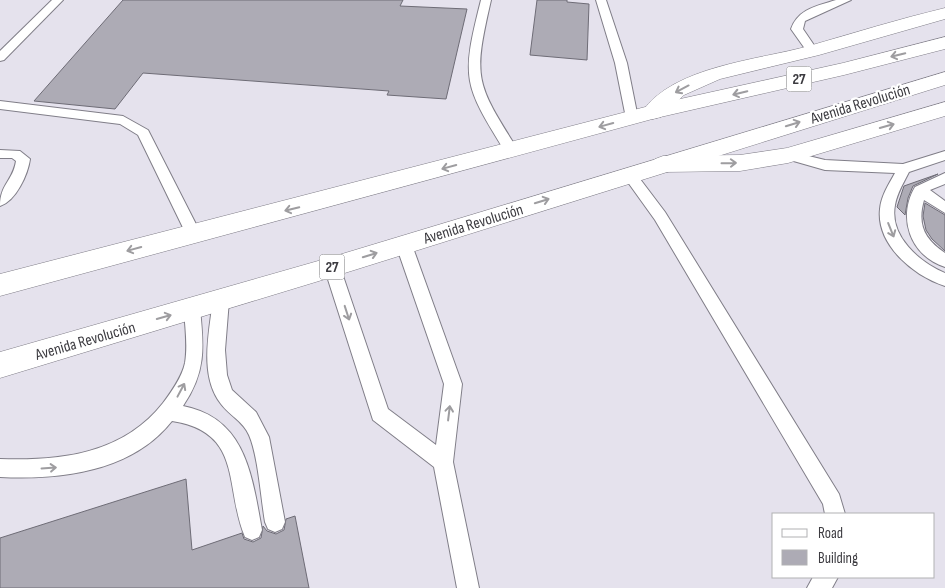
<svg xmlns="http://www.w3.org/2000/svg" width="945" height="588" font-family="'Sofia Sans Condensed',sans-serif">
<style>
.building{fill:#adabb5;stroke:#6e6c76}
.lines{fill:none;stroke-linecap:round;stroke-linejoin:round}
.service-casing{stroke:#807e88;stroke-width:2}
.tertiary-casing{stroke:#807e88;stroke-width:1}
.primary-casing{stroke:#807e88;stroke-width:1}
.service{fill:#fff;fill-rule:evenodd}
.tertiary{fill:#fff;fill-rule:evenodd}
.primary{fill:#fff;fill-rule:evenodd}
.oneway{stroke:#9e9da0}
.labels{text-anchor:middle;stroke-width:4.5;stroke-linejoin:round;paint-order:stroke}
.shield{fill:#fff;stroke:#767679;stroke-width:1}
.shield-label{font-size:15px;font-weight:bold;fill:#3c3b40}
.street-label{font-size:16px;fill:#3c3b40;stroke:#fff}
</style>
<rect width="100%" height="100%" fill="#e5e2ed"/>
<g class="building">
<polygon points="123,0 403,0 400,6 467,9 446,99 387,95 389,91 143,73 115,109 34,101"/>
<polygon points="537,0 567,0 567,2 589,4 587,60 530,55"/>
<polygon points="938,174 913,186 908,198 905,215 897,207 904,186"/>
<polygon points="925,203 945,215 945,251 932,239 926,230 923,216"/>
<polygon points="186,479 192,550 242,533 244,539 253,542 261,538 263,526 267,531 276,534 284,530 286,519 295,516 309,588 0,588 0,538"/>
</g>
<g class="lines">
<g class="service-casing">
<g id="service">
<polygon points="52,0 63,0 4,60 0,61 0,51"/>
<path d="M481,0H491C473,79 475,82 518,150L511,154L506,153C463,84 461,79 481,0Z"/>
<polygon points="596,0 606,0 627,63 638,118 637,121 632,122 626,118 615,63"/>
<path d="M836,0H851L805,21L803,29L818,51L816,53H808L791,29C798,9 817,6 836,0Z"/>
<polygon points="0,101 123,116 148,130 201,234 198,238 188,238 138,135 120,124 0,109"/>
<path d="M0,150L20,151L30,159C28,174 16,201 0,206C0,184 13,181 16,161L12,158H0Z"/>
<path d="M788,151L825,160L903,164L945,151V160L909,172C904,182 897,193 895,205C889,236 919,262 945,273V286C914,276 876,245 880,209C881,196 889,184 895,173L825,170L783,158L781,155Z"/>
<polygon points="629,169 634,171 665,212 839,494 845,514 825,514 823,504 655,220 622,174"/>
<path d="M945,173V184L930,190L945,201V213L924,200C917,224 924,239 945,253V267C910,256 897,217 915,187Z"/>
<polygon points="404,239 409,241 412,245 462,384 453,462 479,588 457,588 434,467 373,420 324,267 326,263 332,261 338,263 340,267 388,409 436,445 444,384 396,245 399,241"/>
<path d="M221,294L227,295L229,300L225,350L227,375L232,390L256,412L269,437L285,522L282,529L275,532L268,529L265,522C261,499 258,455 249,435C243,421 230,416 221,404C199,376 209,333 213,300L215,295Z"/>
<path d="M192,302L198,304L200,309C204,348 206,372 183,406C246,418 252,476 262,530L259,537L252,540L245,537C224,488 244,432 172,421C132,472 60,480 0,477V459C61,461 123,454 163,403C172,391 182,377 185,363C188,345 185,327 184,309L186,304Z"/>
<polygon points="813,577 838,577 832,588 807,588"/>
</g>
</g>
<g class="tertiary-casing">
<g id="tertiary">
<path d="M945,8V19L819,55L720,79L684,95L661,117L653,119L645,117L642,112C673,66 759,60 809,46C854,33 899,19 945,8Z"/>
<polygon points="945,102 945,116 788,163 740,171 663,172 655,169 651,164 655,159 663,156 740,155 787,148"/>
</g>
</g>
<g class="primary-casing">
<g id="primary">
<polygon points="945,37 945,49 844,75 656,118 0,296 0,274 653,105 843,63"/>
<polygon points="945,72 945,85 332,277 0,378 0,352 332,257"/>
</g>
</g>
<use href="#service" class="service"/>
<use href="#tertiary" class="tertiary"/>
<use href="#primary" class="primary"/>
</g>
<defs><path id="oneway-shaft" d="M-6 0H5M1.5-3L5.5 0L1.5 3" fill="none" stroke-width="1.6" stroke-linecap="round" stroke-linejoin="round" transform="scale(1.25)"/></defs>
<g class="oneway">
<use href="#oneway-shaft" transform="translate(898 55) rotate(166)"/>
<use href="#oneway-shaft" transform="translate(682 89) rotate(152)"/>
<use href="#oneway-shaft" transform="translate(740 93) rotate(167)"/>
<use href="#oneway-shaft" transform="translate(793 124) rotate(-17)"/>
<use href="#oneway-shaft" transform="translate(606 125) rotate(165)"/>
<use href="#oneway-shaft" transform="translate(887 126) rotate(-16)"/>
<use href="#oneway-shaft" transform="translate(729 163) rotate(-1)"/>
<use href="#oneway-shaft" transform="translate(449 167) rotate(165)"/>
<use href="#oneway-shaft" transform="translate(542 201) rotate(-17)"/>
<use href="#oneway-shaft" transform="translate(292 209) rotate(166)"/>
<use href="#oneway-shaft" transform="translate(891 230) rotate(68)"/>
<use href="#oneway-shaft" transform="translate(134 249) rotate(165)"/>
<use href="#oneway-shaft" transform="translate(370 255) rotate(-17)"/>
<use href="#oneway-shaft" transform="translate(347 313) rotate(72)"/>
<use href="#oneway-shaft" transform="translate(164 317) rotate(-16)"/>
<use href="#oneway-shaft" transform="translate(181 390) rotate(-62)"/>
<use href="#oneway-shaft" transform="translate(449 413) rotate(-83)"/>
<use href="#oneway-shaft" transform="translate(49 468) rotate(-4)"/>
</g>
<g class="labels">
<g class="shield">
<rect x="786.5" y="66.5" width="25" height="25" rx="4"/>
<rect x="319.5" y="254.5" width="25" height="25" rx="4"/>
</g>
<g class="shield-label">
<text x="799" y="84">27</text>
<text x="332" y="272">27</text>
</g>
<g class="street-label">
<text transform="translate(860 103) rotate(-17)" y="6">Avenida Revolución</text>
<text transform="translate(473 223) rotate(-17)" y="6">Avenida Revolución</text>
<text transform="translate(85 340) rotate(-16)" y="6">Avenida Revolución</text>
</g>
</g>
<rect x="772" y="513" width="162" height="65" fill="#ffffff" stroke="#b1b1b3"/>
<rect x="782" y="529" width="25" height="8" fill="#ffffff" stroke="#b1b1b3"/>
<text x="818" y="538" font-size="15" fill="#3c3b40">Road</text>
<rect x="782" y="550" width="25" height="15" fill="#adabb5" stroke="#b1b1b3"/>
<text x="818" y="563" font-size="15" fill="#3c3b40">Building</text>
</svg>
